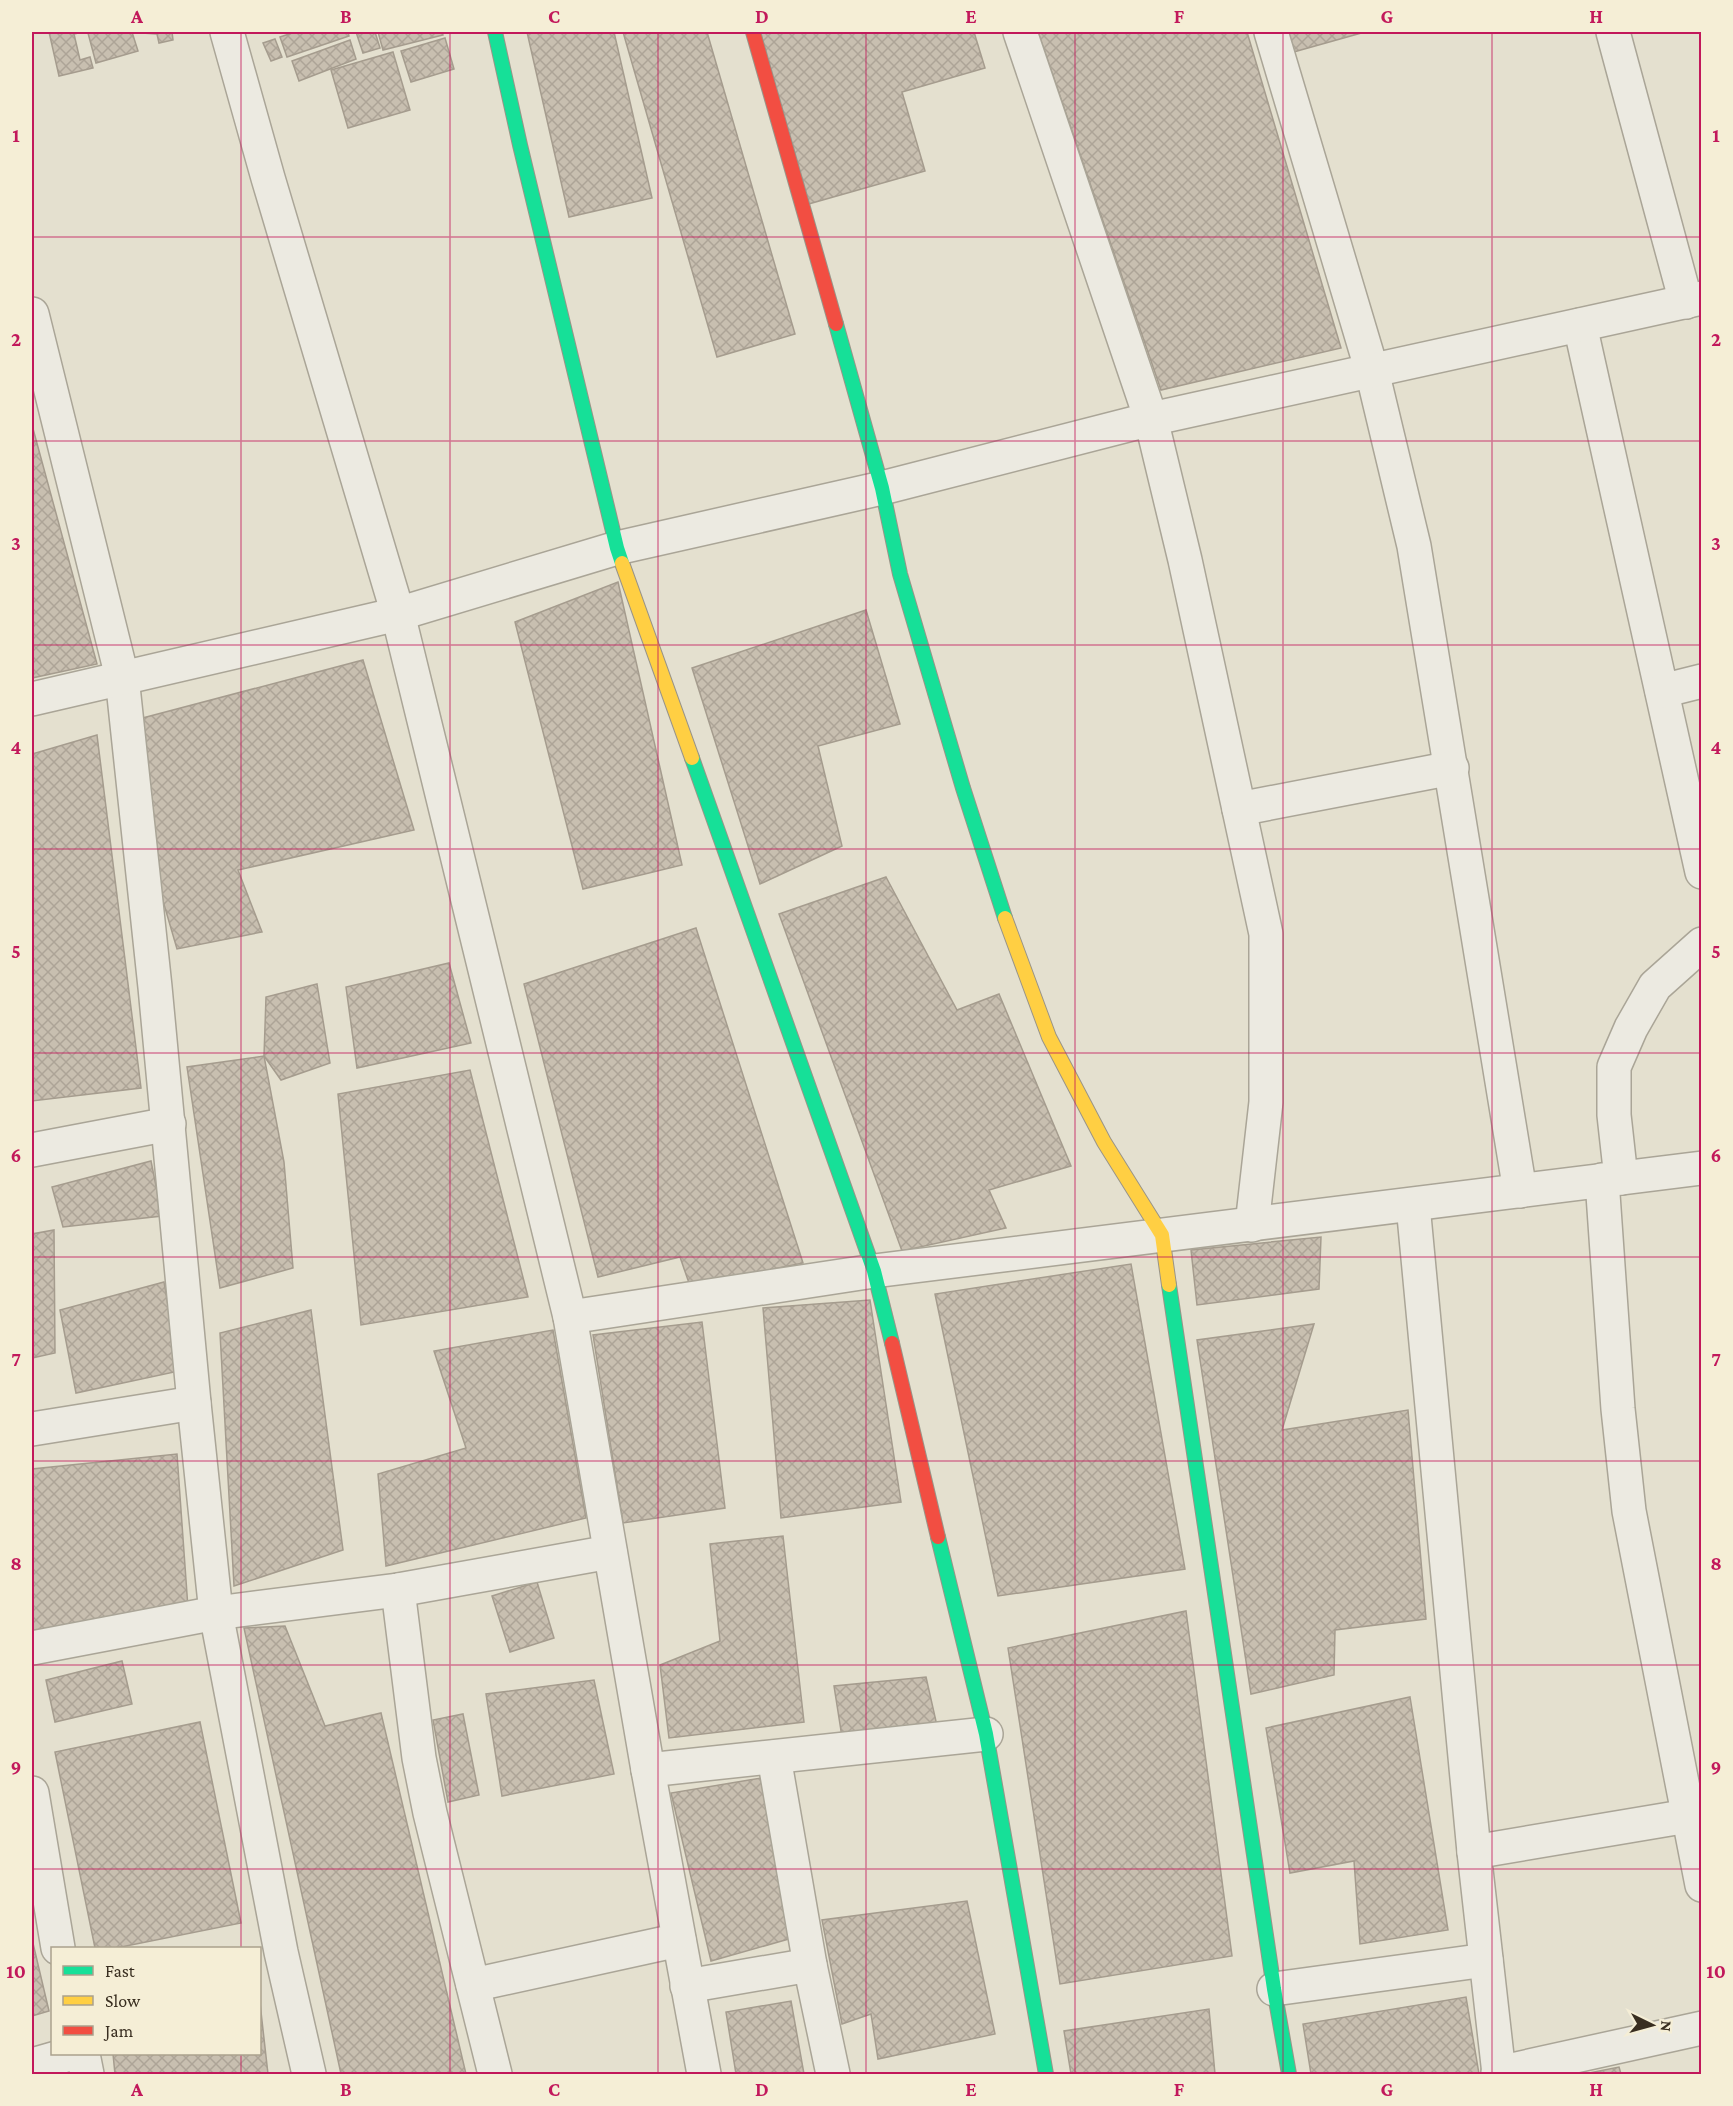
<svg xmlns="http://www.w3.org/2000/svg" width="1733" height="2106" font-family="'Crimson Pro',serif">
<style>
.building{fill:url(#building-cross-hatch);stroke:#a59c8e;stroke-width:1.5}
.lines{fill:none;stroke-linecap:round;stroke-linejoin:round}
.street-casing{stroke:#aaa597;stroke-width:36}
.fast-casing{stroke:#999488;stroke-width:16}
.slow-casing{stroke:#999488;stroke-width:16}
.jam-casing{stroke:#999488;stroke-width:16}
.street{stroke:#eceae1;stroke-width:33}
.fast{stroke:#16e098;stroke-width:14}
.slow{stroke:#ffcf43;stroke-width:14}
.jam{stroke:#f24e42;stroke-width:14}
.grid{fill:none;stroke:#c2185b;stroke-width:1.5;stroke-opacity:0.55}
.neatline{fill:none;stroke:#c2185b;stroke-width:2}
.grid-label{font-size:20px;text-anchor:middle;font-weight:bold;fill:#c2185b}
</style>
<defs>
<pattern id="building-cross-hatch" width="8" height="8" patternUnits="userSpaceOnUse" patternTransform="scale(1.5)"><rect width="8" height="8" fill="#c8bfb0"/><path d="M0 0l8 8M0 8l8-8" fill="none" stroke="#ada497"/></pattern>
</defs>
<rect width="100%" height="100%" fill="#e4e0cf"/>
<g class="building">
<polygon points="49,32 83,32 74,34 80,60 90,57 93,68 59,76"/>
<polygon points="93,32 132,32 138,51 96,63 88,33"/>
<polygon points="141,32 172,32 173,40 159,43 157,34 142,33"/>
<polygon points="295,32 348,32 349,36 287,57 280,37"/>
<polygon points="356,32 375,32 380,48 363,53"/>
<polygon points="378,32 442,32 443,35 383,50"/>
<polygon points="527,32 614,32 652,198 569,217"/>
<polygon points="623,32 707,32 795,334 717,357"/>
<polygon points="756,32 974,32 985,68 902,92 925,171 805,205"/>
<polygon points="1038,32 1247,32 1341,348 1161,390"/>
<polygon points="1284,32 1365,32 1290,53"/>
<polygon points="445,38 454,69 411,82 401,51"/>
<polygon points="275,39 282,57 271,61 263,43"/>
<polygon points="350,40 356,59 299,81 292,61"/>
<polygon points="393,52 410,110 348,128 331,70"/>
<polygon points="32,425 97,664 32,678"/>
<polygon points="618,582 682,865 583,889 515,622"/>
<polygon points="866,610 900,724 818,746 842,846 760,884 692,668"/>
<polygon points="363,660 414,830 238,870 262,932 177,949 112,726"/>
<polygon points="97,735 141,1088 32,1101 32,754"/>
<polygon points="886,877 957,1010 999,994 1071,1166 989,1190 1006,1228 902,1251 779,914"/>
<polygon points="696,928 803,1263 690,1286 680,1257 598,1277 524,984"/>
<polygon points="449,963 471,1043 357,1068 346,987"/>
<polygon points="317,984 330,1063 281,1080 264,1056 266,997"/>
<polygon points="264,1056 284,1162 293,1268 220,1288 187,1067"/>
<polygon points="470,1070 528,1297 361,1325 338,1094"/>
<polygon points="151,1161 162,1216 63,1227 52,1187"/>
<polygon points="54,1230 55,1353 32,1358 32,1234"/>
<polygon points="1321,1237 1319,1289 1197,1305 1191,1250"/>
<polygon points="1131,1264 1185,1569 998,1596 935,1294"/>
<polygon points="164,1282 179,1371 76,1393 60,1310"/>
<polygon points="870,1300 901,1502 781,1518 763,1308"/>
<polygon points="311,1310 343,1550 234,1586 220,1333"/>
<polygon points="702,1322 725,1508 623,1523 593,1335"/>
<polygon points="1314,1324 1282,1430 1408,1410 1426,1619 1335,1630 1334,1675 1251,1694 1197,1340"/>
<polygon points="553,1330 586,1518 386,1566 378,1474 466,1448 434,1351"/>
<polygon points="177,1454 188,1608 32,1633 32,1469"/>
<polygon points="783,1536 804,1722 669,1738 660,1665 720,1641 710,1544"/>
<polygon points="537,1582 554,1638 510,1652 492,1596"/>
<polygon points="1186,1611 1232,1956 1060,1984 1008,1648"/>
<polygon points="285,1626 325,1726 381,1713 466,2074 341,2074 244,1628"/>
<polygon points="122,1661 132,1704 55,1722 46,1680"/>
<polygon points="926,1677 940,1739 844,1750 834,1686"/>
<polygon points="594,1680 614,1774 502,1796 486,1694"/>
<polygon points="1410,1697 1448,1930 1360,1944 1354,1861 1290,1873 1266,1728"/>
<polygon points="463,1714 479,1795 448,1802 433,1720"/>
<polygon points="200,1722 241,1923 116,1948 95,1948 55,1752"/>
<polygon points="761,1778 789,1939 711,1961 671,1793"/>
<polygon points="967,1901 995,2034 878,2059 871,2014 842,2024 822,1920"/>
<polygon points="32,1939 49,2011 32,2016"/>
<polygon points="1466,1997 1479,2074 1311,2074 1303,2024"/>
<polygon points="791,2001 804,2074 736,2074 726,2012"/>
<polygon points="260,2003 268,2074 115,2074 113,2054 260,2054"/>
<polygon points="1209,2009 1215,2074 1071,2074 1064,2031"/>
<polygon points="1619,2067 1621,2074 1584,2074"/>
</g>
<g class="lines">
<g class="street-casing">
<g id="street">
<polyline points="227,32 268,178 398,614 570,1317 648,1770 704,2074"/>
<polyline points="1020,32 1151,419 1185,560 1266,934 1266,1102 1252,1225"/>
<polyline points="1271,32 1372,371 1414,546 1520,1191"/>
<polyline points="1613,32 1686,302"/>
<polyline points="32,314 122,677 155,987 194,1403 216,1613 281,1952 309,2074"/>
<polyline points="1580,325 1702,872"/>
<polyline points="1662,691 1702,681"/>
<polyline points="32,699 398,614 617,548 882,488 1151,419 1702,298"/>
<polyline points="1239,809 1452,768"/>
<polyline points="32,1150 169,1124"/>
<polyline points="1621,1178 1614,1115 1614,1067 1631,1028 1655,986 1702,944"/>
<polyline points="1602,1180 1618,1409 1629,1511 1702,1885"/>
<polyline points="1413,1205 1474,1852 1499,2074"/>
<polyline points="570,1317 874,1271 1702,1168"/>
<polyline points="32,1429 194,1403"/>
<polyline points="398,1590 419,1758 430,1813 495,2074"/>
<polyline points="32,1648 216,1613 398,1590 610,1552"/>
<polyline points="774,1757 810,1965 833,2074"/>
<polyline points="648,1770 986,1734"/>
<polyline points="32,1793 58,1948"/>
<polyline points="1474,1852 1688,1816"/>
<polyline points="473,1985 679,1940"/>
<polyline points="687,1986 810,1965"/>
<polyline points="1274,1989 1486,1960"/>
<polyline points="83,2054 87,2074"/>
<polyline points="32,2065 70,2054"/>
<polyline points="1498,2073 1702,2028"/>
</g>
</g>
<g class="fast-casing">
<g id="fast">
<polyline points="495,32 520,145 617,548 622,563"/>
<polyline points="836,324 882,488 900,574 963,788 1005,918"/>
<polyline points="692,758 874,1271 892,1343"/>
<polyline points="1169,1285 1274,1989 1289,2074"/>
<polyline points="938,1537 986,1734 1046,2074"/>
</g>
</g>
<g class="slow-casing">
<g id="slow">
<polyline points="622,563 692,758"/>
<polyline points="1005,918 1049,1037 1104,1142 1162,1235 1169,1285"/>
</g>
</g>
<g class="jam-casing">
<g id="jam">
<polyline points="753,32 836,324"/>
<polyline points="892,1343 938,1537"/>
</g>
</g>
<use href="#street" class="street"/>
<use href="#fast" class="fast"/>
<use href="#slow" class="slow"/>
<use href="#jam" class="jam"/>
</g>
<path class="grid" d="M241,32V1948M450,32V2074M658,32V2074M866,32V2074M1075,32V2074M1283,32V2074M1492,32V2074M32,237H1702M32,441H1702M32,645H1702M32,849H1702M32,1053H1702M32,1257H1702M32,1461H1702M32,1665H1702M32,1869H1702M241,2054V2074"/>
<rect width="1733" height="2106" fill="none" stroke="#f5eed6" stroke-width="66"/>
<rect x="51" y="1947" width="210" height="108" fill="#f5eed6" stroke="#aaa18d" stroke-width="1.5"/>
<rect x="63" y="1966" width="30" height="9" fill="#16e098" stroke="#aaa18d" stroke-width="1.5"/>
<text x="105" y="1977" font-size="18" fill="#392e20">Fast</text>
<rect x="63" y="1996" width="30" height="9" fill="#ffcf43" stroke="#aaa18d" stroke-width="1.5"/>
<text x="105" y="2007" font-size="18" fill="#392e20">Slow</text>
<rect x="63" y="2026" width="30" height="9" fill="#f24e42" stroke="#aaa18d" stroke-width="1.5"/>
<text x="105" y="2037" font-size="18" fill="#392e20">Jam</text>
<g transform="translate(1652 2025) rotate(95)" stroke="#f5eed6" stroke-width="4.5" paint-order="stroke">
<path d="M0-4.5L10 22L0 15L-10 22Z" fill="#392e20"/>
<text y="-9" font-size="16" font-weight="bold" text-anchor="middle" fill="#392e20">N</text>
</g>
<rect x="33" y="33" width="1667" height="2040" class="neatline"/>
<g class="grid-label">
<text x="137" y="23">A</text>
<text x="346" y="23">B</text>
<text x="554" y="23">C</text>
<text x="762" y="23">D</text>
<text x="971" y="23">E</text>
<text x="1179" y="23">F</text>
<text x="1387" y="23">G</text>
<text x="1596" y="23">H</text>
<text x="16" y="142">1</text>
<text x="1716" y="142">1</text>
<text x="16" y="346">2</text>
<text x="1716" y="346">2</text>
<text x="16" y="550">3</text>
<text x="1716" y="550">3</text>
<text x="16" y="754">4</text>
<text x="1716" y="754">4</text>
<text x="16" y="958">5</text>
<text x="1716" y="958">5</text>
<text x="16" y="1162">6</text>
<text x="1716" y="1162">6</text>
<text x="16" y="1366">7</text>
<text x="1716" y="1366">7</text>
<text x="16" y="1570">8</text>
<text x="1716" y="1570">8</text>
<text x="16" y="1774">9</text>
<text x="1716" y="1774">9</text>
<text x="16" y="1978">10</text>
<text x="1716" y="1978">10</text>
<text x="137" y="2096">A</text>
<text x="346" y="2096">B</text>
<text x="554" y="2096">C</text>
<text x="762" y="2096">D</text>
<text x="971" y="2096">E</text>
<text x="1179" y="2096">F</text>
<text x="1387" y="2096">G</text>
<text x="1596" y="2096">H</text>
</g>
</svg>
